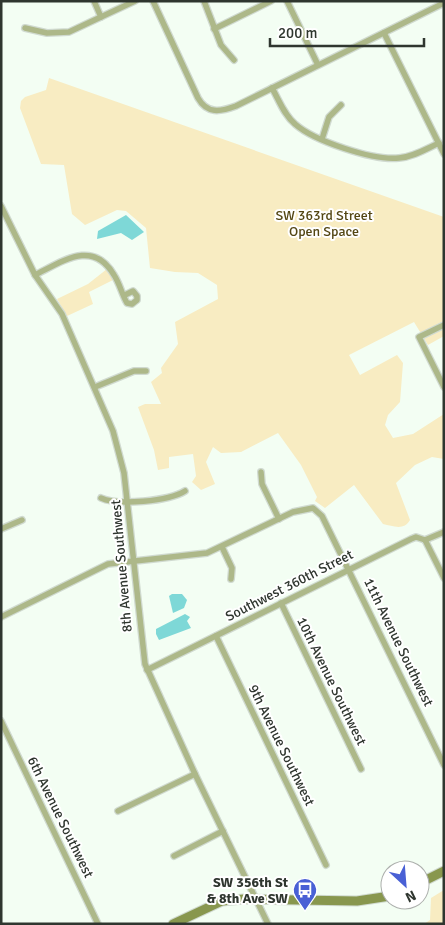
<svg xmlns="http://www.w3.org/2000/svg" width="445" height="925" font-family="Signika,sans-serif">
<style>
.green{fill:#f8ecc2}
.water{fill:#7ed8d7}
.lines{fill:none;stroke-linecap:round;stroke-linejoin:round}
.street-casing{stroke:#d0dad0;stroke-width:8}
.secondary-casing{stroke:#d0dad0;stroke-width:11}
.street{stroke:#adb889;stroke-width:5.5}
.secondary{stroke:#88974e;stroke-width:9}
.labels{text-anchor:middle;stroke-width:4;stroke-linejoin:round;paint-order:stroke}
.park-label{font-size:14px;fill:#534613;stroke:#fff}
.street-label{font-size:14px;fill:#2f362f;stroke:#fff}
.poi-label{font-size:14px;font-weight:bold;fill:#2f362f;stroke:#fff;text-anchor:end}
</style>
<rect width="100%" height="100%" fill="#f3fef3"/>
<g class="green">
<path d="M49,78L444,217V336L428,345L414,322L349,355L360,375L397,355L403,363L400,402L388,415L385,425L393,438L413,434L444,414V459L432,457L415,465L396,483L410,520C404,531 393,526 383,524L354,485L325,508L315,501L317,497L301,465L278,433L241,452L221,453L213,447L206,462L215,484L201,490L192,482L196,476L193,454L169,457V468L158,470L154,450L138,407L145,404H161L151,382L162,373L161,368L178,344L175,322L218,299L217,285L198,273L175,272L150,268L146,228L126,211L117,210L85,225L72,214L64,165L41,164L20,108L21,101L25,97L46,90Z"/>
<polygon points="107,269 113,280 89,292 93,304 67,316 57,299 88,284"/>
<polygon points="444,890 444,924 424,924 430,920 431,898"/>
</g>
<g class="water">
<polygon points="126,215 144,232 132,240 121,233 97,239 98,231"/>
<polygon points="172,594 182,594 187,600 184,608 173,613 169,596"/>
<polygon points="185,614 190,617 187,621 191,628 159,640 156,634 156,629"/>
</g>
<g class="lines">
<g class="street-casing">
<g id="street">
<polyline points="94,1 101,17"/>
<path d="M153,1L198,98C207,114 220,112 236,106L444,3"/>
<polyline points="204,1 221,45 234,60"/>
<polyline points="287,1 318,65"/>
<polyline points="25,28 47,33 69,32 135,1"/>
<polyline points="214,29 271,1"/>
<polyline points="384,33 444,154"/>
<path d="M272,88C279,100 284,115 295,124C314,141 374,161 399,158C413,157 426,149 439,143"/>
<polyline points="322,139 329,117 341,105"/>
<polyline points="1,206 35,275 62,314 113,431 124,473 145,664 195,774 268,924"/>
<path d="M35,275C63,261 93,239 114,275C120,284 122,295 127,303L132,304L137,300V296L133,291L125,295"/>
<polyline points="444,325 419,337 444,387"/>
<polyline points="95,387 134,371 146,371"/>
<polyline points="261,472 262,484 279,519"/>
<path d="M101,498C118,506 169,501 185,491"/>
<polyline points="1,529 22,520"/>
<polyline points="425,540 444,578"/>
<polyline points="222,547 232,568 231,579"/>
<polyline points="281,603 361,769"/>
<polyline points="1,617 108,564 207,553 293,512 313,508 322,516 444,765"/>
<polyline points="216,636 326,865"/>
<polyline points="147,670 411,539 416,537 425,540 444,532"/>
<polyline points="1,721 98,924"/>
<polyline points="118,811 195,774"/>
<polyline points="174,856 223,831"/>
</g>
</g>
<g class="secondary-casing">
<g id="secondary">
<polyline points="420,883 444,871"/>
<polyline points="173,924 222,901 244,899 357,901 390,896"/>
</g>
</g>
<use href="#street" class="street"/>
<use href="#secondary" class="secondary"/>
</g>
<defs>
<g id="bus-pin" transform="scale(1.25)"><path d="M0 17L-7.5 6A9.5 9.5 0 1 1 7.5 6Z" fill="#4960d5" stroke="#fff"/><path d="M-5-6H5V4H4V6H2V4H-2V6H-4V4H-5ZM-3.5-4V0h7V-4ZM-3.5 1.2v1.5H-2V1.2ZM2 1.2v1.5H3.5V1.2Z" fill="#fff"/></g>
</defs>
<g fill-rule="evenodd">
<use href="#bus-pin" x="305" y="890"/>
</g>
<g class="labels">
<g class="park-label">
<text x="324" y="220">SW 363rd Street<tspan x="324" dy="16">Open Space</tspan></text>
</g>
<g class="street-label">
<text transform="translate(121 566) rotate(-95)" y="5">8th Avenue Southwest</text>
<text transform="translate(289 585) rotate(-27)" y="5">Southwest 360th Street</text>
<text transform="translate(399 642) rotate(64)" y="5">11th Avenue Southwest</text>
<text transform="translate(332 681) rotate(64)" y="5">10th Avenue Southwest</text>
<text transform="translate(282 745) rotate(64)" y="5">9th Avenue Southwest</text>
<text transform="translate(61 817) rotate(64)" y="5">6th Avenue Southwest</text>
</g>
<g class="poi-label">
<text x="288" y="887">SW 356th St<tspan x="288" dy="16">&amp; 8th Ave SW</tspan></text>
</g>
</g>
<rect width="445" height="925" fill="none" stroke="#2f362f" stroke-width="5"/>
<g transform="translate(405 885) rotate(154)"><circle r="24" fill="#ffffff" stroke="#acafac"/>
<path d="M0-4L9 19L0 12L-9 19Z" fill="#4960d5"/>
<text y="-8" font-size="14" font-weight="bold" text-anchor="middle" fill="#2f362f">N</text>
</g>
<path d="M270 38v8h154v-8" fill="none" stroke="#2f362f" stroke-width="2.5"/>
<text x="278" y="38" font-size="15" fill="#2f362f" stroke="#ffffff" stroke-width="4" paint-order="stroke">200 m</text>
</svg>
